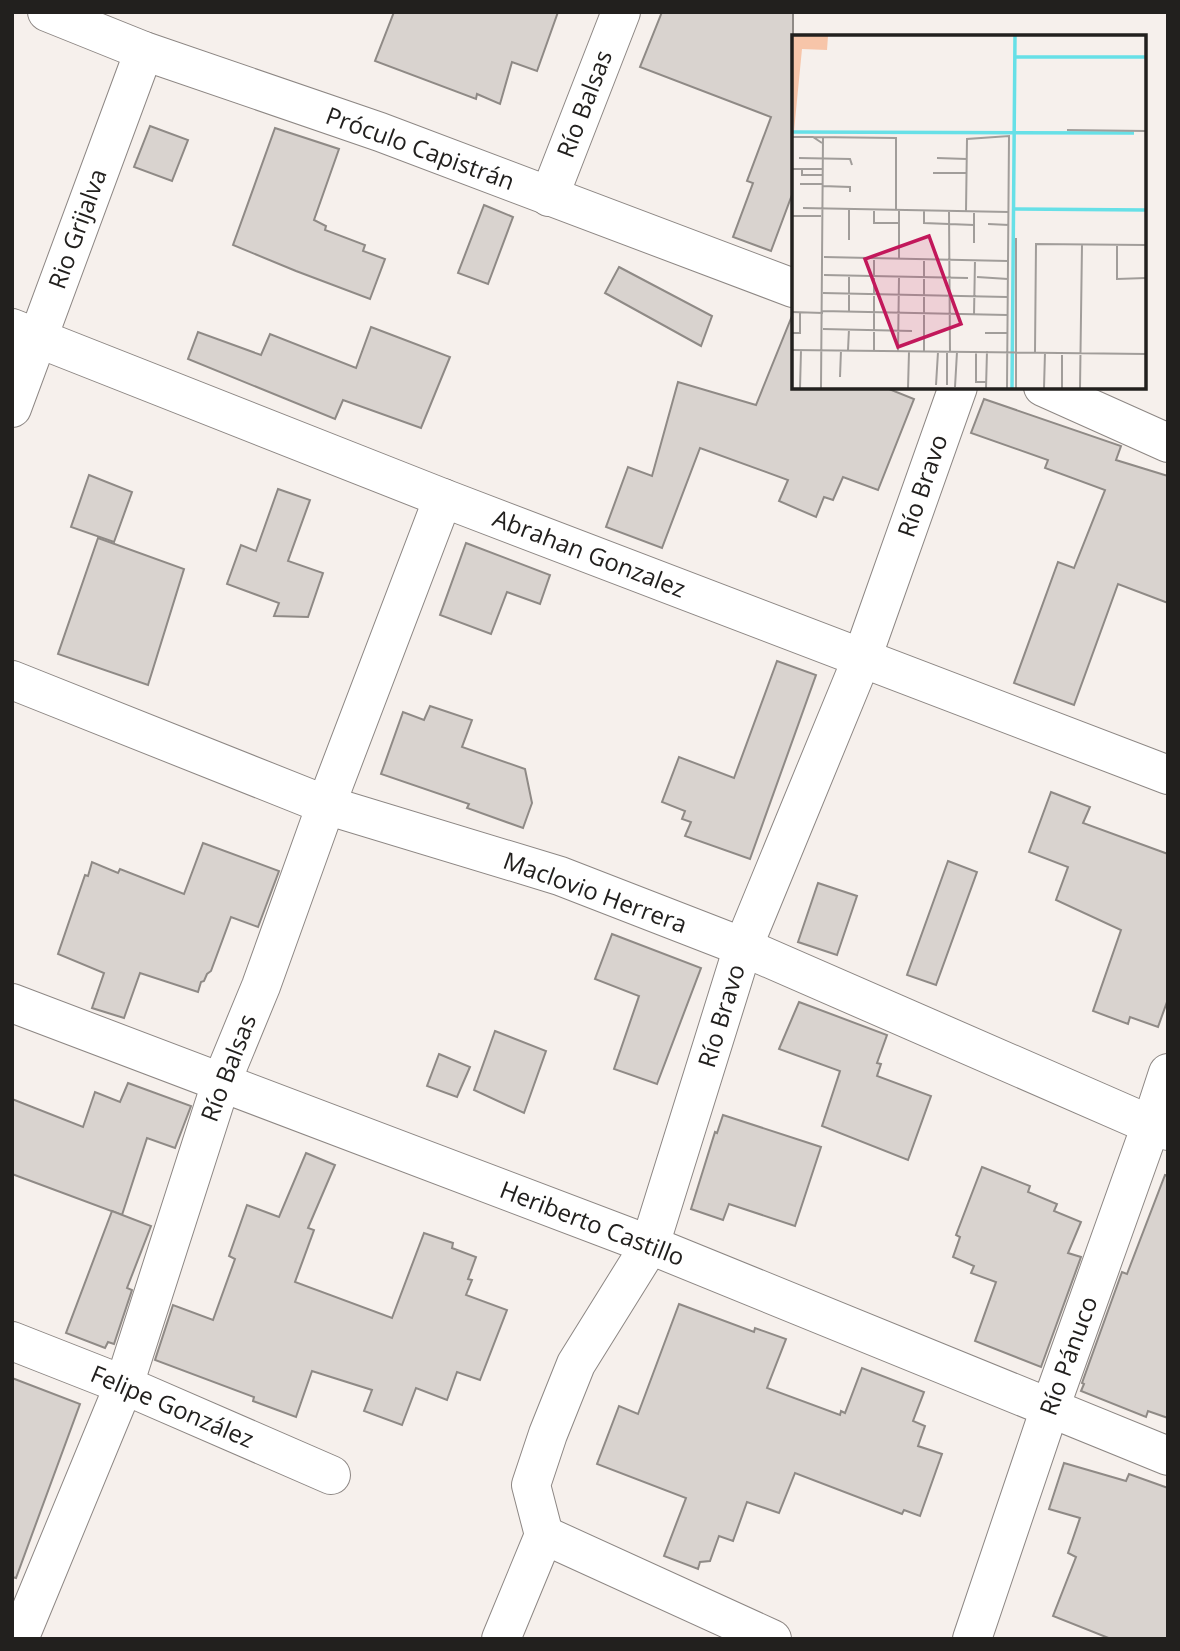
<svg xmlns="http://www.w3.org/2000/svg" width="1180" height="1651" font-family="'Open Sans',sans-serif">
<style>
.building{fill:#d9d3cf;stroke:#8f8a86;stroke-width:2}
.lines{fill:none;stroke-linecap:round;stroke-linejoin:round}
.minor-casing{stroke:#8d8784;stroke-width:40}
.minor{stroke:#fff;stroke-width:38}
.labels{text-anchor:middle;stroke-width:5;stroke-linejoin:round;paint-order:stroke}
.street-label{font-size:24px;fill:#22201e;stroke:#fff}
.inset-river{fill:none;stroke:#67e0e7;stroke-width:3.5}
.inset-road{fill:none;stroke:#a19d9a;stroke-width:2}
.view{fill:#c2185b;fill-opacity:0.15;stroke:#c2185b;stroke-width:3.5}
.inset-edge{fill:none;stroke:#22201e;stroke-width:3.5}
</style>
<rect width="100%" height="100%" fill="#f6f0ec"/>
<g class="building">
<polygon points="394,12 558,12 537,71 512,62 500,104 477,94 476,99 375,61"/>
<polygon points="662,12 793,12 793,192 771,251 733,237 753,183 747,181 771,117 640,67"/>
<polygon points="150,126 188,140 172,181 134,167"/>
<polygon points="275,128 339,149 314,220 326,226 325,230 365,245 363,251 385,259 370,299 296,271 233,245"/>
<polygon points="484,205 513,217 488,284 458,273"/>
<polygon points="619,267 712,316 701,346 605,293"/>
<polygon points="792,316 793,317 793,387 884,387 914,399 878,490 843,477 833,500 824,497 816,517 779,501 788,480 700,448 662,548 606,527 628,467 652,476 678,382 756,405"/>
<polygon points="371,327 450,357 421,428 343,400 335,419 188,359 198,332 261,355 270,334 356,368"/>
<polygon points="984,399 1121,446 1116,460 1168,476 1168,603 1118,584 1074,705 1014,683 1058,562 1074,568 1105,490 1045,468 1048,460 971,433"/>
<polygon points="89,475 132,492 114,542 71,527"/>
<polygon points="278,489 310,500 288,561 323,573 308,617 274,616 279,603 227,584 241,545 256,551"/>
<polygon points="98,538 184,569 148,685 58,654"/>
<polygon points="466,543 550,575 540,604 507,592 491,634 440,615"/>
<polygon points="777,661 816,675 750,859 685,836 691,822 682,819 685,811 662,802 679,757 734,778"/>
<polygon points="430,706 472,720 462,747 525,769 532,803 523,828 467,808 469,804 381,774 403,712 424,720"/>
<polygon points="1051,792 1090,807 1083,823 1168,854 1168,999 1158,1027 1130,1017 1128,1024 1093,1011 1121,930 1056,900 1068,867 1029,852"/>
<polygon points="203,843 279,871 258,927 231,917 211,971 207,974 204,981 201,982 198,992 140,973 124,1018 92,1008 104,973 58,954 85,875 88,876 92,862 118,873 120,869 184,894"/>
<polygon points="948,861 977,872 936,985 907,975"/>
<polygon points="818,883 857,896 837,955 798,942"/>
<polygon points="612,934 701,968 657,1084 614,1069 639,996 595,979"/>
<polygon points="799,1002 887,1035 877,1063 881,1064 877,1076 931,1096 908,1160 822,1126 840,1071 779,1049"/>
<polygon points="495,1031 546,1051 524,1113 474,1090"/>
<polygon points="439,1054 470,1067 457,1097 427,1086"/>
<polygon points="128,1083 191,1106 175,1148 147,1138 122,1215 12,1174 12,1099 83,1127 95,1092 120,1102"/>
<polygon points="723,1115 821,1147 795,1226 729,1204 723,1220 691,1209 715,1132 717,1133"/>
<polygon points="306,1153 335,1165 308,1228 314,1230 295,1282 392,1318 424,1233 453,1243 452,1248 476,1257 468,1279 472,1280 466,1295 507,1310 480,1380 457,1372 447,1400 416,1388 402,1425 364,1411 372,1390 312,1371 296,1417 253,1401 254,1397 155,1360 173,1305 213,1320 235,1259 229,1256 247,1205 279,1217"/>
<polygon points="982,1167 1030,1186 1028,1192 1057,1204 1054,1211 1081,1222 1068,1253 1081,1257 1041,1367 975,1341 996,1282 971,1273 974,1266 953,1257 960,1237 956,1235"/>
<polygon points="1165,1175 1168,1176 1168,1418 1148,1411 1146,1417 1081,1391 1084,1384 1082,1383 1122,1272 1127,1274"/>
<polygon points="112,1211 151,1226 127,1288 132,1290 114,1344 108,1342 105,1348 66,1333"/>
<polygon points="679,1304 754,1332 755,1328 786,1339 767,1388 840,1415 841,1411 845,1413 862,1368 924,1392 913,1421 925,1426 918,1446 942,1454 920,1516 904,1510 902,1514 795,1473 779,1513 747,1502 733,1541 719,1536 710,1561 700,1562 698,1569 664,1556 686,1498 597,1464 619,1406 638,1414"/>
<polygon points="12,1378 80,1404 16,1578 12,1577"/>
<polygon points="1064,1463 1126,1481 1129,1474 1168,1488 1168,1639 1111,1639 1053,1616 1076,1557 1068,1553 1080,1518 1049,1509"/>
</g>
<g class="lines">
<g class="minor-casing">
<g id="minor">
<polyline points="47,12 144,51 380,132 793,288"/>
<polyline points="549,197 621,12"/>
<polyline points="12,328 443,498 1168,775"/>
<polyline points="1043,387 1168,443"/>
<polyline points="12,408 144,51"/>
<polyline points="12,680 326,805 560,876 743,947 1151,1125 1168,1131"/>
<polyline points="12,1003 650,1245 1168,1456"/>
<polyline points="12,1341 124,1385 331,1475"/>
<polyline points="544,1535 772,1639"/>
<polyline points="19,1639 124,1385 221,1083 261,986 326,805 443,498"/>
<polyline points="501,1639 544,1535 531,1485 548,1434 576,1364 650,1245 743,947 862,658 958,387"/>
<polyline points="972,1639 1050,1408 1151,1125 1168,1073"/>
</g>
</g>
<use href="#minor" class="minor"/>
</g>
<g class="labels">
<g class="street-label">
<text transform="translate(585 104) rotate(-69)" y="8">Río Balsas</text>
<text transform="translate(420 149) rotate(20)" y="8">Próculo Capistrán</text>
<text transform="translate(78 229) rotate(-70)" y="8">Rio Grijalva</text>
<text transform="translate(923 486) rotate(-71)" y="8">Río Bravo</text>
<text transform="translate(589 554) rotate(21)" y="8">Abrahan Gonzalez</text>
<text transform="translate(595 893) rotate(20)" y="8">Maclovio Herrera</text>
<text transform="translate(722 1016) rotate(-73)" y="8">Río Bravo</text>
<text transform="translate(229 1068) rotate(-69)" y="8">Río Balsas</text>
<text transform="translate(592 1224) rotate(21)" y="8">Heriberto Castillo</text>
<text transform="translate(1069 1356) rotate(-70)" y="8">Río Pánuco</text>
<text transform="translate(172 1407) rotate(23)" y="8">Felipe González</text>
</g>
</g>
<g transform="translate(792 35)">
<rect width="354" height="354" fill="#f6f0ec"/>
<path d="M0,1H36L35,15L10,14L2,96Z" fill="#f7c5a9"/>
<path class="inset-river" d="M223,22H354M0,97L342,98M222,174L354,175M220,353L223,1"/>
<path class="inset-road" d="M275,95L354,96M0,102H21L30,108M21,102L104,103V175M7,123L58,124L60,130M145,123L175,124M0,134H31M10,135V140H30M141,138H175M8,149H30M30,151L58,152V157M11,173L217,177M82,174V188H107M132,176V188L182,190M157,176L158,317M174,176L175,104L217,101L215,353M182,176V208M0,181H29M196,189L217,190M57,205V174M325,209V244L354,243M32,222L216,226M82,223V316M107,223V175M32,240L176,243M185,242L216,244M31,258L215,262M30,276L215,280M57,276V241M0,277L31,278M182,280L183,225M31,294L120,296M0,298H8V278M193,298H215M0,315L354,319M56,315L57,294M106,316L107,242M184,316V347H194M132,317V224M243,317L244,209L354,210M48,342L49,315M144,350L146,317M155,350V317M163,352L165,317M8,353L9,315M29,353L31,102M116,353L117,317M194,353L195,316M224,353V203M252,353L253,317M270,353V317M288,353L290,210"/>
<path class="view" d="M137,201L169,289L106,312L73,224Z"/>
<rect width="354" height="354" class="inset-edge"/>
</g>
<rect width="1180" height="1651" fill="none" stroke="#22201e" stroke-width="28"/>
</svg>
